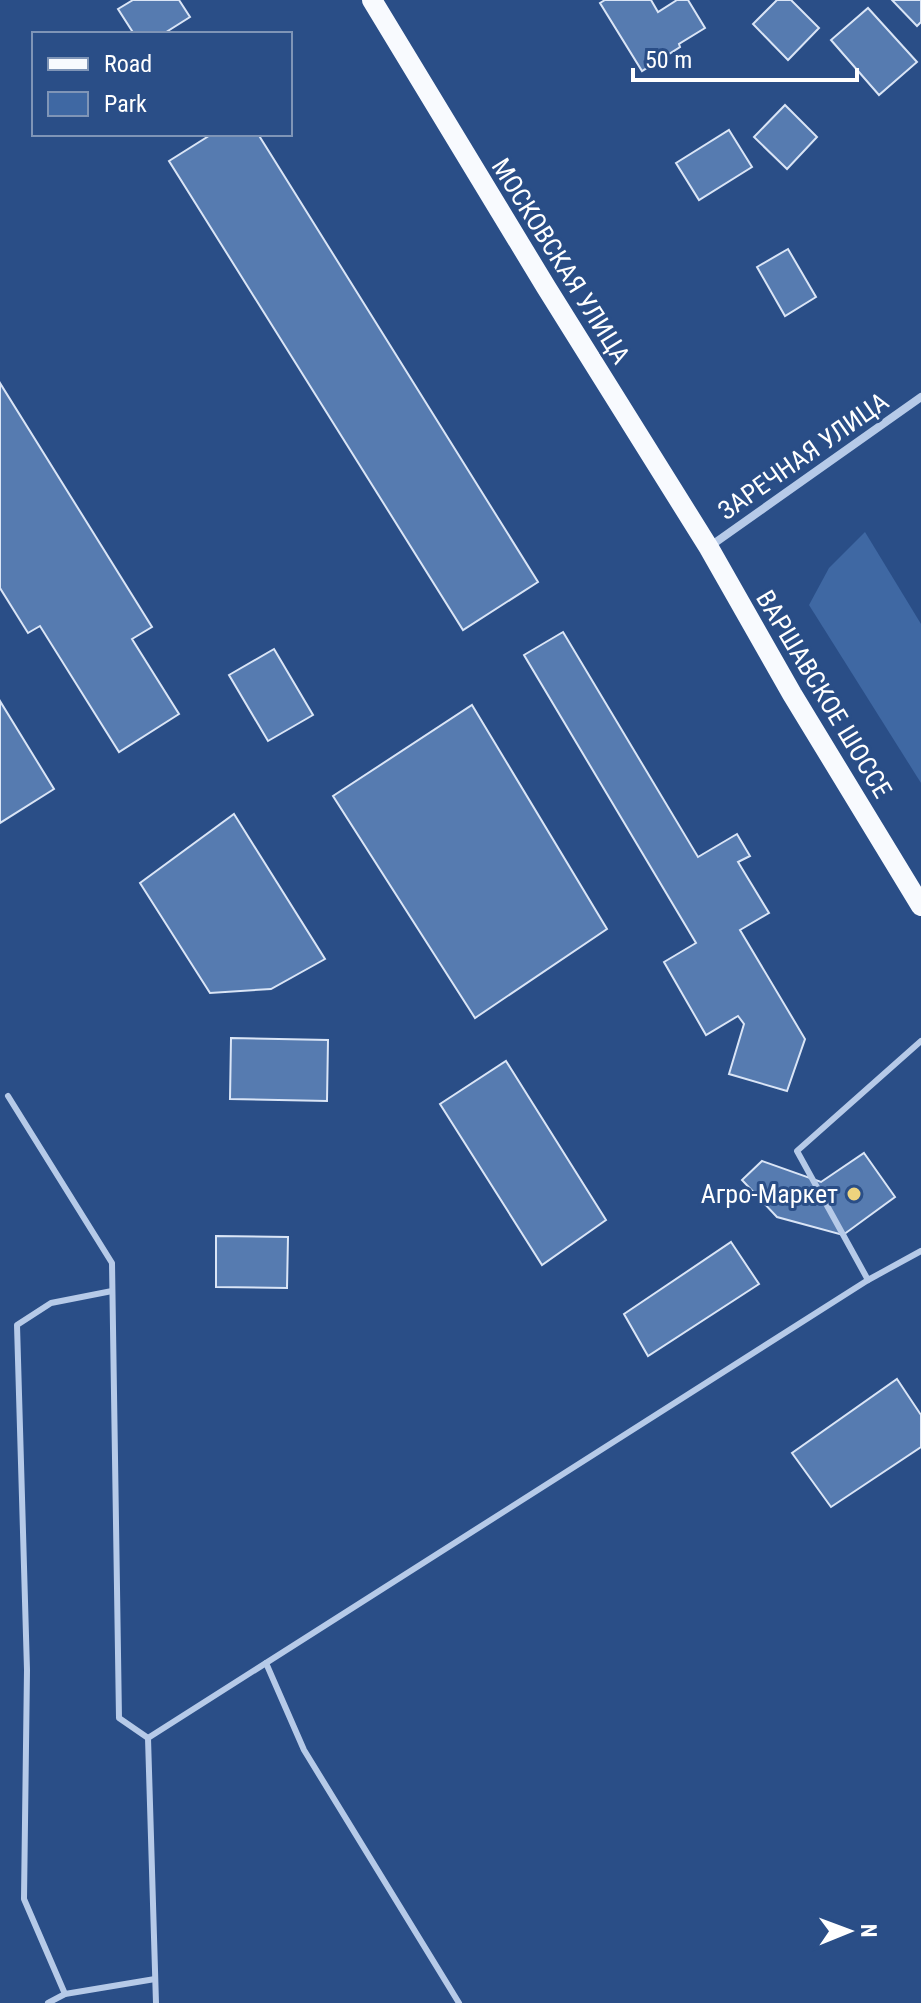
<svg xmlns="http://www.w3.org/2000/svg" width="921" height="2003" font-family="'Roboto Condensed',sans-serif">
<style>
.green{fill:#3f68a3}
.building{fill:#567bb0;stroke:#dae5f6;stroke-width:2}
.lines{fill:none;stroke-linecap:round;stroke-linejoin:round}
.service{stroke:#b6cae8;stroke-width:6}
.minor{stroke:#b6cae8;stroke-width:8}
.primary{stroke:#f8fafe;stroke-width:20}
.poi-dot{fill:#eed37e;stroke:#2a4e87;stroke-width:3}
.labels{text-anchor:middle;stroke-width:6;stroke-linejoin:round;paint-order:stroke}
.street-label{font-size:26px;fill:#fff;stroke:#2a4e87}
.poi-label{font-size:26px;fill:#fff;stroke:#2a4e87;text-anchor:end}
</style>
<rect width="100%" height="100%" fill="#2a4e87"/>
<polygon class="green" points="865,532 921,624 921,783 809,605 829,568"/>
<g class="building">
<polygon points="133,0 179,0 190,17 163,34 134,34 118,9"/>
<polygon points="605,0 651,0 658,12 677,0 688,0 705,28 679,44 680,47 642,71 600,3"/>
<polygon points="777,0 791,0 819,28 788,60 753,24"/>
<polygon points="892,0 921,0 921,22 917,26"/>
<polygon points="868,8 917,62 879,95 831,40"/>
<polygon points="785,105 817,137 787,169 754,137"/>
<polygon points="729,130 752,167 699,200 676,163"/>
<polygon points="212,134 258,134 538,582 463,630 169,161"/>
<polygon points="788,249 816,297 785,316 757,267"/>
<polygon points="0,383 152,627 132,639 179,714 119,752 40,626 28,633 0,588"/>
<polygon points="563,632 698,857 737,834 750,856 738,862 769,913 740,930 805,1039 787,1091 729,1074 744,1024 738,1016 706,1035 664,962 696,943 524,655"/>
<polygon points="274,649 313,715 268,741 229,675"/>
<polygon points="0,701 54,789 0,823"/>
<polygon points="472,705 607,929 475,1018 333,796"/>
<polygon points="234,814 325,959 271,989 210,993 140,883"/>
<polygon points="231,1038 328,1040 327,1101 230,1099"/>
<polygon points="506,1061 606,1220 542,1265 440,1104"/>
<polygon points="864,1153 895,1197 843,1235 777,1217 742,1180 762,1161 821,1182"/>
<polygon points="216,1236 288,1237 287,1288 216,1287"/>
<polygon points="731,1242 759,1284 648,1356 624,1314"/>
<polygon points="897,1379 921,1415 921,1447 831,1507 792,1453"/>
</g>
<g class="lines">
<g class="service">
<polyline points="921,1041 797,1151 868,1280 921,1251"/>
<polyline points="8,1096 112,1263 119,1718 148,1738 156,2003"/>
<polyline points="266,1663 304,1750 459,2003"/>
<polyline points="148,1738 868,1280"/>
<polyline points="65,1994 24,1899 27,1670 17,1325 51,1303 112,1291"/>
<polyline points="48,2003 65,1994 155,1979"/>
</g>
<polyline class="minor" points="709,547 921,397"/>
<polyline class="primary" points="372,0 546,287 709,548 792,694 921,906"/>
</g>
<circle class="poi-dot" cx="854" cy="1194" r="8"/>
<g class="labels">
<g class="street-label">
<text transform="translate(561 261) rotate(58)" y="9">МОСКОВСКАЯ УЛИЦА</text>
<text transform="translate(803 456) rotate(-35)" y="9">ЗАРЕЧНАЯ УЛИЦА</text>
<text transform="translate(824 694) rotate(59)" y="9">ВАРШАВСКОЕ ШОССЕ</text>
</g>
<g class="poi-label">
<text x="838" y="1203">Агро-Маркет</text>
</g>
</g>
<rect x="32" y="32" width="260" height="104" fill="#2a4e87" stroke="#7f95b7" stroke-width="2"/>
<rect x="48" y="58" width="40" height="12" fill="#f8fafe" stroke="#7f95b7" stroke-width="2"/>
<text x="104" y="72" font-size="24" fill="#ffffff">Road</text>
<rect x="48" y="92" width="40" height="24" fill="#3f68a3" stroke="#7f95b7" stroke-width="2"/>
<text x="104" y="112" font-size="24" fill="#ffffff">Park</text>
<g transform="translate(849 1931) rotate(89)" stroke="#2a4e87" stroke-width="6" paint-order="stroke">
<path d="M0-6L14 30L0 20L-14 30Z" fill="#ffffff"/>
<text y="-12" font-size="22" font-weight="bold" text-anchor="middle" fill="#ffffff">N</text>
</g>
<path d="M633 68v12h224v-12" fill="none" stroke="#ffffff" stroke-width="4"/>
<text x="645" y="68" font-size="24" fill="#ffffff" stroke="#2a4e87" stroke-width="6" paint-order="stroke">50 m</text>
</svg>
